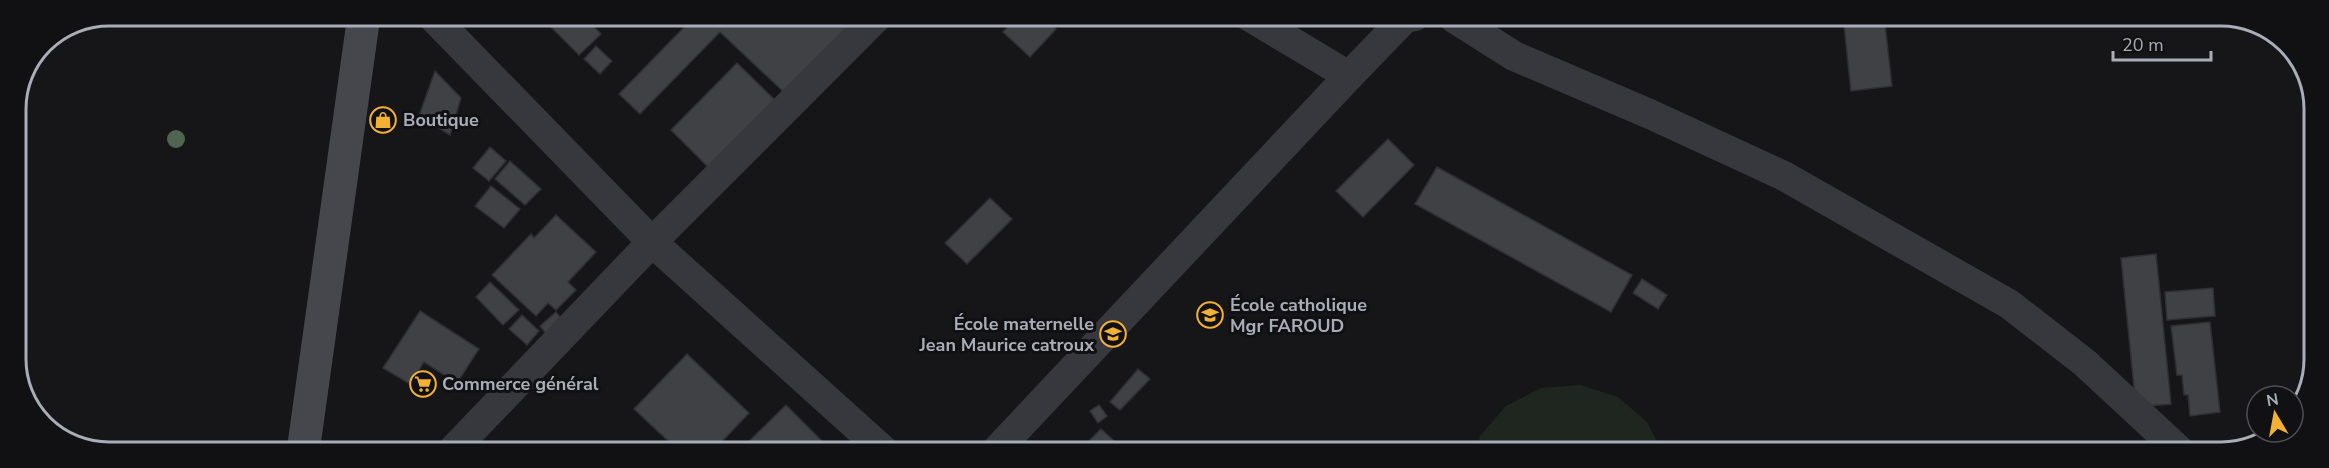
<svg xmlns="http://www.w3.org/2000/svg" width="2329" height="468" font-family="'Nunito Sans',sans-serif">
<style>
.green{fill:#1e261f}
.building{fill:#404145;stroke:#303034;stroke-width:1.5}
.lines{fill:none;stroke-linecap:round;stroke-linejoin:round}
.street{stroke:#37383d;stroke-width:30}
.secondary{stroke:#45474d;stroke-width:33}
.tree{fill:#506452}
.labels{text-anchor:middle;stroke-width:6;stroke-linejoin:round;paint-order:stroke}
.poi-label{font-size:18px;font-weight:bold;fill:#a8adb8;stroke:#111113;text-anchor:start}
.rim{fill:none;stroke:#a8adb8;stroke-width:3}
</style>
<rect width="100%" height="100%" fill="#161618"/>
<polygon class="green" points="1580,385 1618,397 1647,422 1663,453 1475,453 1480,436 1506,406 1541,388"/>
<g class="building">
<polygon points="545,15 582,15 601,34 579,55 542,18"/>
<polygon points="696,15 865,15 789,97 720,32 640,114 619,94"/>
<polygon points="1018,15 1041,15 1056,29 1030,57 1003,32"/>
<polygon points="1843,16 1884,16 1892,86 1851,91"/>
<polygon points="596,46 612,61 600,74 584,59"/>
<polygon points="737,63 780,105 714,173 671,130"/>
<polygon points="435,71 461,98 450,135 419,116"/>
<polygon points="1388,139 1414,165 1363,217 1336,191"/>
<polygon points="490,147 506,161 489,181 473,168"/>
<polygon points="510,161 541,189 525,205 495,179"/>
<polygon points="1437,167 1632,275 1611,312 1415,204"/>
<polygon points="491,186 520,209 504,228 475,206"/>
<polygon points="990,198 1012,219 967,264 945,243"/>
<polygon points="556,215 596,252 568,282 576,290 556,310 548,303 536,316 492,275 531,234 534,238"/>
<polygon points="2156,254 2171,404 2136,407 2121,258"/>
<polygon points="1642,279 1667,295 1658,309 1633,293"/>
<polygon points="490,282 519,310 503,325 476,297"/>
<polygon points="2213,288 2215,316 2167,320 2165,292"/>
<polygon points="420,311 479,349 457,383 424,362 410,384 383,368"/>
<polygon points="556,312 564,322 548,336 540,326"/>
<polygon points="522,315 539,331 527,345 509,329"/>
<polygon points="2210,322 2220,412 2190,416 2188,395 2184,395 2182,375 2177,375 2171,326"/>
<polygon points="687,354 749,413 712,452 680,452 634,409"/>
<polygon points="1138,369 1150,379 1120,410 1110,402"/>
<polygon points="786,405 833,452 738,452"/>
<polygon points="1099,405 1107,416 1098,423 1090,411"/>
<polygon points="1101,429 1123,449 1119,452 1078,452"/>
<polygon points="379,442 380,449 368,450 368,443"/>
</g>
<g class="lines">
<g class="street">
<polyline points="431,15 652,242 885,452"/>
<polyline points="1247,15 1349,76"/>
<polyline points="1454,18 1514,56 1652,115 1784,176 2009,304 2085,363 2182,453"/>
<polyline points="451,452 652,242 879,15"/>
<polyline points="995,452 1349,76 1405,18 1415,16"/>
</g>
<polyline class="secondary" points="303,452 364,15"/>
</g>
<circle class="tree" cx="176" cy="139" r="9"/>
<defs>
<g id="shop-ring" transform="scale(1.35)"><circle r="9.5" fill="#111113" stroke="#f2b134" stroke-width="1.5"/><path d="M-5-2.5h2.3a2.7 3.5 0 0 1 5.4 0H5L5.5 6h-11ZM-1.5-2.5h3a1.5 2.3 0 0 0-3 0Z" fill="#f2b134"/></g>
<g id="school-ring" transform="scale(1.35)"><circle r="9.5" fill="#111113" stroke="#f2b134" stroke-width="1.5"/><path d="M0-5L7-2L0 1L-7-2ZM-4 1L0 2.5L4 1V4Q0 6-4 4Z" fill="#f2b134"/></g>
<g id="supermarket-ring" transform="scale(1.35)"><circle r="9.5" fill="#111113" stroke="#f2b134" stroke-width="1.5"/><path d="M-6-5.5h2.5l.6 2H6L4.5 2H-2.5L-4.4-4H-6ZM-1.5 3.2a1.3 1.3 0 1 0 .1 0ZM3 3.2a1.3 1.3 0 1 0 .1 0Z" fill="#f2b134"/></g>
</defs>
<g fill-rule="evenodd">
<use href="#shop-ring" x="383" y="120"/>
<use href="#school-ring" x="1210" y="315"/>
<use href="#school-ring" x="1113" y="334"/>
<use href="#supermarket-ring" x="423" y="384"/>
</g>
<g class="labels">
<g class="poi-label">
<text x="403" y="126">Boutique</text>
<text x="1230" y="311">École catholique<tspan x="1230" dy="21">Mgr FAROUD</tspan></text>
<text x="1094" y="330" text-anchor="end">École maternelle<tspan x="1094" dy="21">Jean Maurice catroux</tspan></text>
<text x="442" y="390">Commerce général</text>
</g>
</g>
<path d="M0 0H2329V468H0ZM109 26H2221A83 83 0 0 1 2304 109V359A83 83 0 0 1 2221 442H109A83 83 0 0 1 26 359V109A83 83 0 0 1 109 26Z" fill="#111113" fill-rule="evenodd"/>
<path class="rim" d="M109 26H2221A83 83 0 0 1 2304 109V359A83 83 0 0 1 2221 442H109A83 83 0 0 1 26 359V109A83 83 0 0 1 109 26Z"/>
<g transform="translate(2275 414) rotate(350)"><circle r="28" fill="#111113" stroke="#4d4f55" stroke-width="1.5"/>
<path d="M0-4.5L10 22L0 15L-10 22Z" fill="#f2b134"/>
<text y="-9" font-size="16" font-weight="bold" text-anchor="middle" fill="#a8adb8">N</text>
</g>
<path d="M2113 51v9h98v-9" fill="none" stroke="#a8adb8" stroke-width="3"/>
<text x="2122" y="51" font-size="18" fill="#a8adb8" stroke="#111113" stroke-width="4.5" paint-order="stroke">20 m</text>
</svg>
